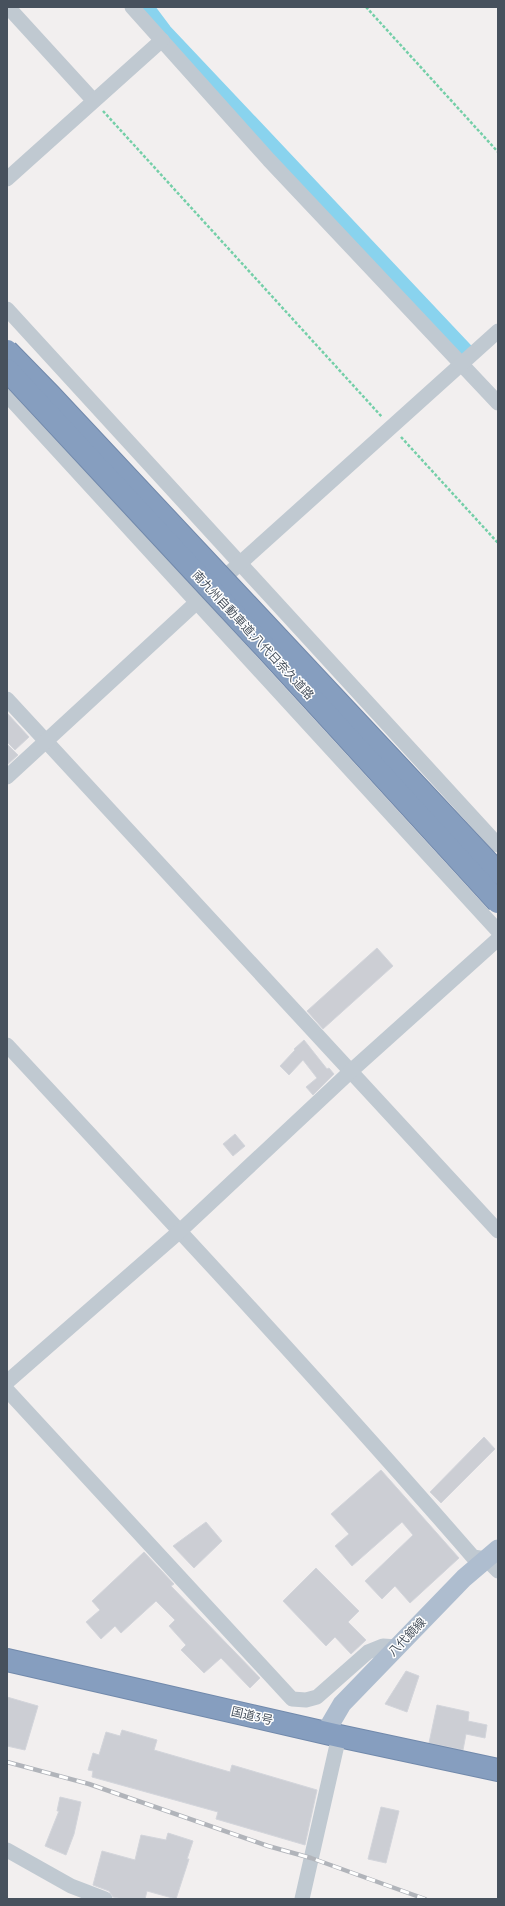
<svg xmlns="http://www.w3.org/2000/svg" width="505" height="1906" font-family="'PT Sans','Noto Sans JP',sans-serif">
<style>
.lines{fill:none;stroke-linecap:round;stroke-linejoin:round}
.canal{stroke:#89d3ee;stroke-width:14}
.building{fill:#ccced4;stroke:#d3d5db}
.highway-casing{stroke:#7189ab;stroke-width:24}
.path{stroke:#74cfa8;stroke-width:2.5;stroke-dasharray:3 2;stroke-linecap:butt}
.minor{stroke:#c0c9d1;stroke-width:15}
.major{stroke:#aebdcf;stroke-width:19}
.highway{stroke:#869ebf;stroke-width:22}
.rail-casing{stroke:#b1b4ba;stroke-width:4.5}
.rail{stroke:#fff;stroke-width:3;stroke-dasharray:9;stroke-linecap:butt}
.highway-bridge-casing{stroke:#7189ab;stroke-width:24;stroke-linecap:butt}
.highway-bridge{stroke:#869ebf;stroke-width:22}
.labels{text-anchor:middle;stroke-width:3;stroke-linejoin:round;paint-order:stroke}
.street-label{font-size:12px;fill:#47515d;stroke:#fff}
</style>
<rect width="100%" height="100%" fill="#f2efef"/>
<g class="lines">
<polyline class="canal" points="147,7 165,31 466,350"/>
</g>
<g class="building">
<polygon points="7,713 29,737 15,750 7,742"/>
<polygon points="7,744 18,755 7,765"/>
<polygon points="377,948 393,966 323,1029 307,1011"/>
<polygon points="304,1040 327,1069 329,1068 334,1074 313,1095 306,1087 317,1078 303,1060 289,1075 280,1066 295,1050 294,1049"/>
<polygon points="235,1134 245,1146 233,1156 223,1144"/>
<polygon points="484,1437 495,1449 441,1503 430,1492"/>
<polygon points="381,1470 459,1558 410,1603 395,1586 382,1599 365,1581 413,1535 402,1522 352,1566 335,1546 349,1534 331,1514"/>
<polygon points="206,1522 222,1541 194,1568 173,1546"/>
<polygon points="144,1552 174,1584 171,1586 260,1678 250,1688 221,1658 204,1673 181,1650 186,1645 169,1626 175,1620 156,1601 121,1633 115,1626 101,1639 86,1622 100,1610 92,1601"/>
<polygon points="316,1568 359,1611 348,1622 366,1640 351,1654 335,1637 326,1646 283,1601"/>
<polygon points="406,1671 419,1676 407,1712 385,1704"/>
<polygon points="7,1697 38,1706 25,1750 7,1746"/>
<polygon points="437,1705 469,1712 468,1721 487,1725 485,1738 466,1734 463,1750 429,1743"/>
<polygon points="122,1730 157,1740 154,1750 230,1772 232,1765 317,1790 305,1845 216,1819 218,1812 92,1777 93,1771 88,1770 93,1753 99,1755 106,1732 120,1736"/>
<polygon points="60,1797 81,1802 74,1834 66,1855 45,1846 59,1811 57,1811"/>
<polygon points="381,1807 399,1811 386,1863 368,1859"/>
<polygon points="168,1833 193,1841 187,1859 189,1859 176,1899 147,1891 145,1899 123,1899 113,1897 109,1891 93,1885 102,1851 135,1860 141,1835 166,1840"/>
</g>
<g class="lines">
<g class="highway-casing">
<polyline id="highway" points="7,1660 339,1736 498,1770"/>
</g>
<g class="path">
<polyline points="366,7 498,152"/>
<polyline points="103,111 382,417"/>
<polyline points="401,437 498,543"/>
</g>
<g class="minor">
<polyline points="8,7 93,100"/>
<polyline points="132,7 269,160 498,403"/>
<polyline points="7,179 162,40"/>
<polyline points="7,309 498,845"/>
<polyline points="7,395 498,931"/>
<polyline points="7,699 498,1231"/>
<polyline points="7,777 197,602 498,331"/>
<path d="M7,1045C164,1214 322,1383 473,1557L486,1559L498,1571"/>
<polyline points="7,1382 180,1231 351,1071 498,939"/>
<polyline points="7,1390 292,1699 306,1700 317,1697 368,1652 383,1646 397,1647"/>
<polyline points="7,1850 71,1886 105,1899"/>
<polyline points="302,1899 339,1736"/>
</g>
<polyline class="major" points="325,1733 342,1704 464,1578 498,1549"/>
<use href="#highway" class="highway"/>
<g class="rail-casing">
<polyline id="rail" points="7,1762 89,1784 268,1846 311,1858 425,1899"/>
</g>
<use href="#rail" class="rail"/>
<g class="highway-bridge-casing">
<g id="highway-bridge">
<polyline points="7,351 50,395 498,873"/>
<polyline points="7,370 272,655 498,902"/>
</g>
</g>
<use href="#highway-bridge" class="highway-bridge"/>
</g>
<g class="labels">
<g class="street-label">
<text transform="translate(253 635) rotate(47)" y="4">南九州自動車道;八代日奈久道路</text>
<text transform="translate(407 1637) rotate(-46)" y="4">八代鏡線</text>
<text transform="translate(252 1716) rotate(13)" y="4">国道3号</text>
</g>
</g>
<rect width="505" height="1906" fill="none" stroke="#47515d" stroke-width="16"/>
</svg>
